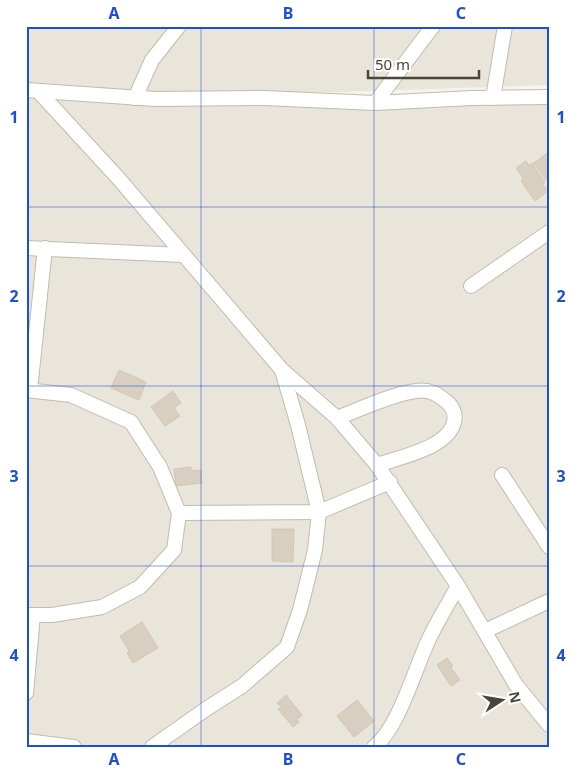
<svg xmlns="http://www.w3.org/2000/svg" width="575" height="773" font-family="'Noto Sans',sans-serif">
<style>
.residential{fill:#eae5da}
.building{fill:#d8cfc1;stroke:#d3c7b4}
.lines{fill:none;stroke-linecap:round;stroke-linejoin:round}
.minor-casing{stroke:#c2bbae;stroke-width:16}
.minor{stroke:#fff;stroke-width:14}
.grid{fill:none;stroke:#1d4ed8;stroke-width:1;stroke-opacity:0.55}
.neatline{fill:none;stroke:#1d4ed8;stroke-width:2}
.grid-label{font-size:16px;text-anchor:middle;font-weight:bold;fill:#1d4ed8}
</style>
<rect width="100%" height="100%" fill="#f6f3ec"/>
<polygon class="residential" points="26,26 549,26 549,85 185,97 202,99 549,94 549,747 26,747"/>
<g class="building">
<polygon points="549,152 549,184 534,163"/>
<polygon points="526,161 529,166 532,163 545,182 542,184 548,191 535,201 521,181 523,178 516,168"/>
<polygon points="119,370 146,382 139,400 111,388"/>
<polygon points="173,391 181,403 174,408 180,416 165,426 151,407"/>
<polygon points="191,467 191,471 201,470 202,483 176,486 174,469"/>
<polygon points="272,529 294,529 293,562 272,561"/>
<polygon points="142,622 158,648 133,663 127,653 129,651 120,636"/>
<polygon points="447,658 453,666 451,668 460,680 451,686 437,665"/>
<polygon points="286,695 302,715 297,720 299,722 293,727 278,709 281,707 277,703"/>
<polygon points="357,700 374,721 354,737 337,716"/>
</g>
<g class="lines">
<g class="minor-casing">
<g id="minor">
<polyline points="26,90 156,99 265,98 375,103 472,98 549,97"/>
<polyline points="39,92 119,179 282,370 337,418 377,465 458,586 516,685 549,725"/>
<polyline points="135,98 152,60 179,26"/>
<polyline points="493,98 505,26"/>
<polyline points="375,103 433,26"/>
<polyline points="26,248 184,255"/>
<polyline points="471,286 549,232"/>
<polyline points="26,390 71,395 131,422 160,467 179,513 174,550 140,587 102,607 52,615 26,615"/>
<polyline points="30,390 45,248"/>
<path d="M337,418C358,410 395,393 416,391C430,389 437,394 447,402C453,407 456,415 454,422C448,448 400,457 377,465"/>
<polyline points="502,475 549,547"/>
<polyline points="179,513 319,512 390,482"/>
<polyline points="485,631 549,601"/>
<polyline points="26,693 33,615"/>
<polyline points="26,741 74,747"/>
<polyline points="152,747 206,709 242,686 287,647 300,610 315,550 319,512 298,425 282,370"/>
<path d="M374,747C398,729 415,669 428,641C437,622 448,604 458,586"/>
</g>
</g>
<use href="#minor" class="minor"/>
</g>
<path class="grid" d="M201,26V747M374,26V747M26,207H549M26,386H549M26,566H549"/>
<rect width="575" height="773" fill="none" stroke="#ffffff" stroke-width="55"/>
<g transform="translate(502 700) rotate(78)" stroke="#ffffff" stroke-width="4" paint-order="stroke">
<path d="M0-4L9 19L0 12L-9 19Z" fill="#4b4439"/>
<text y="-8" font-size="14" font-weight="bold" text-anchor="middle" fill="#4b4439">N</text>
</g>
<path d="M368 70v8h111v-8" fill="none" stroke="#4b4439" stroke-width="2.5"/>
<text x="375" y="70" font-size="15" fill="#4b4439" stroke="#ffffff" stroke-width="4" paint-order="stroke">50 m</text>
<rect x="28" y="28" width="520" height="718" class="neatline"/>
<g class="grid-label">
<text x="114" y="19">A</text>
<text x="288" y="19">B</text>
<text x="461" y="19">C</text>
<text x="14" y="123">1</text>
<text x="561" y="123">1</text>
<text x="14" y="302">2</text>
<text x="561" y="302">2</text>
<text x="14" y="482">3</text>
<text x="561" y="482">3</text>
<text x="14" y="661">4</text>
<text x="561" y="661">4</text>
<text x="114" y="765">A</text>
<text x="288" y="765">B</text>
<text x="461" y="765">C</text>
</g>
</svg>
